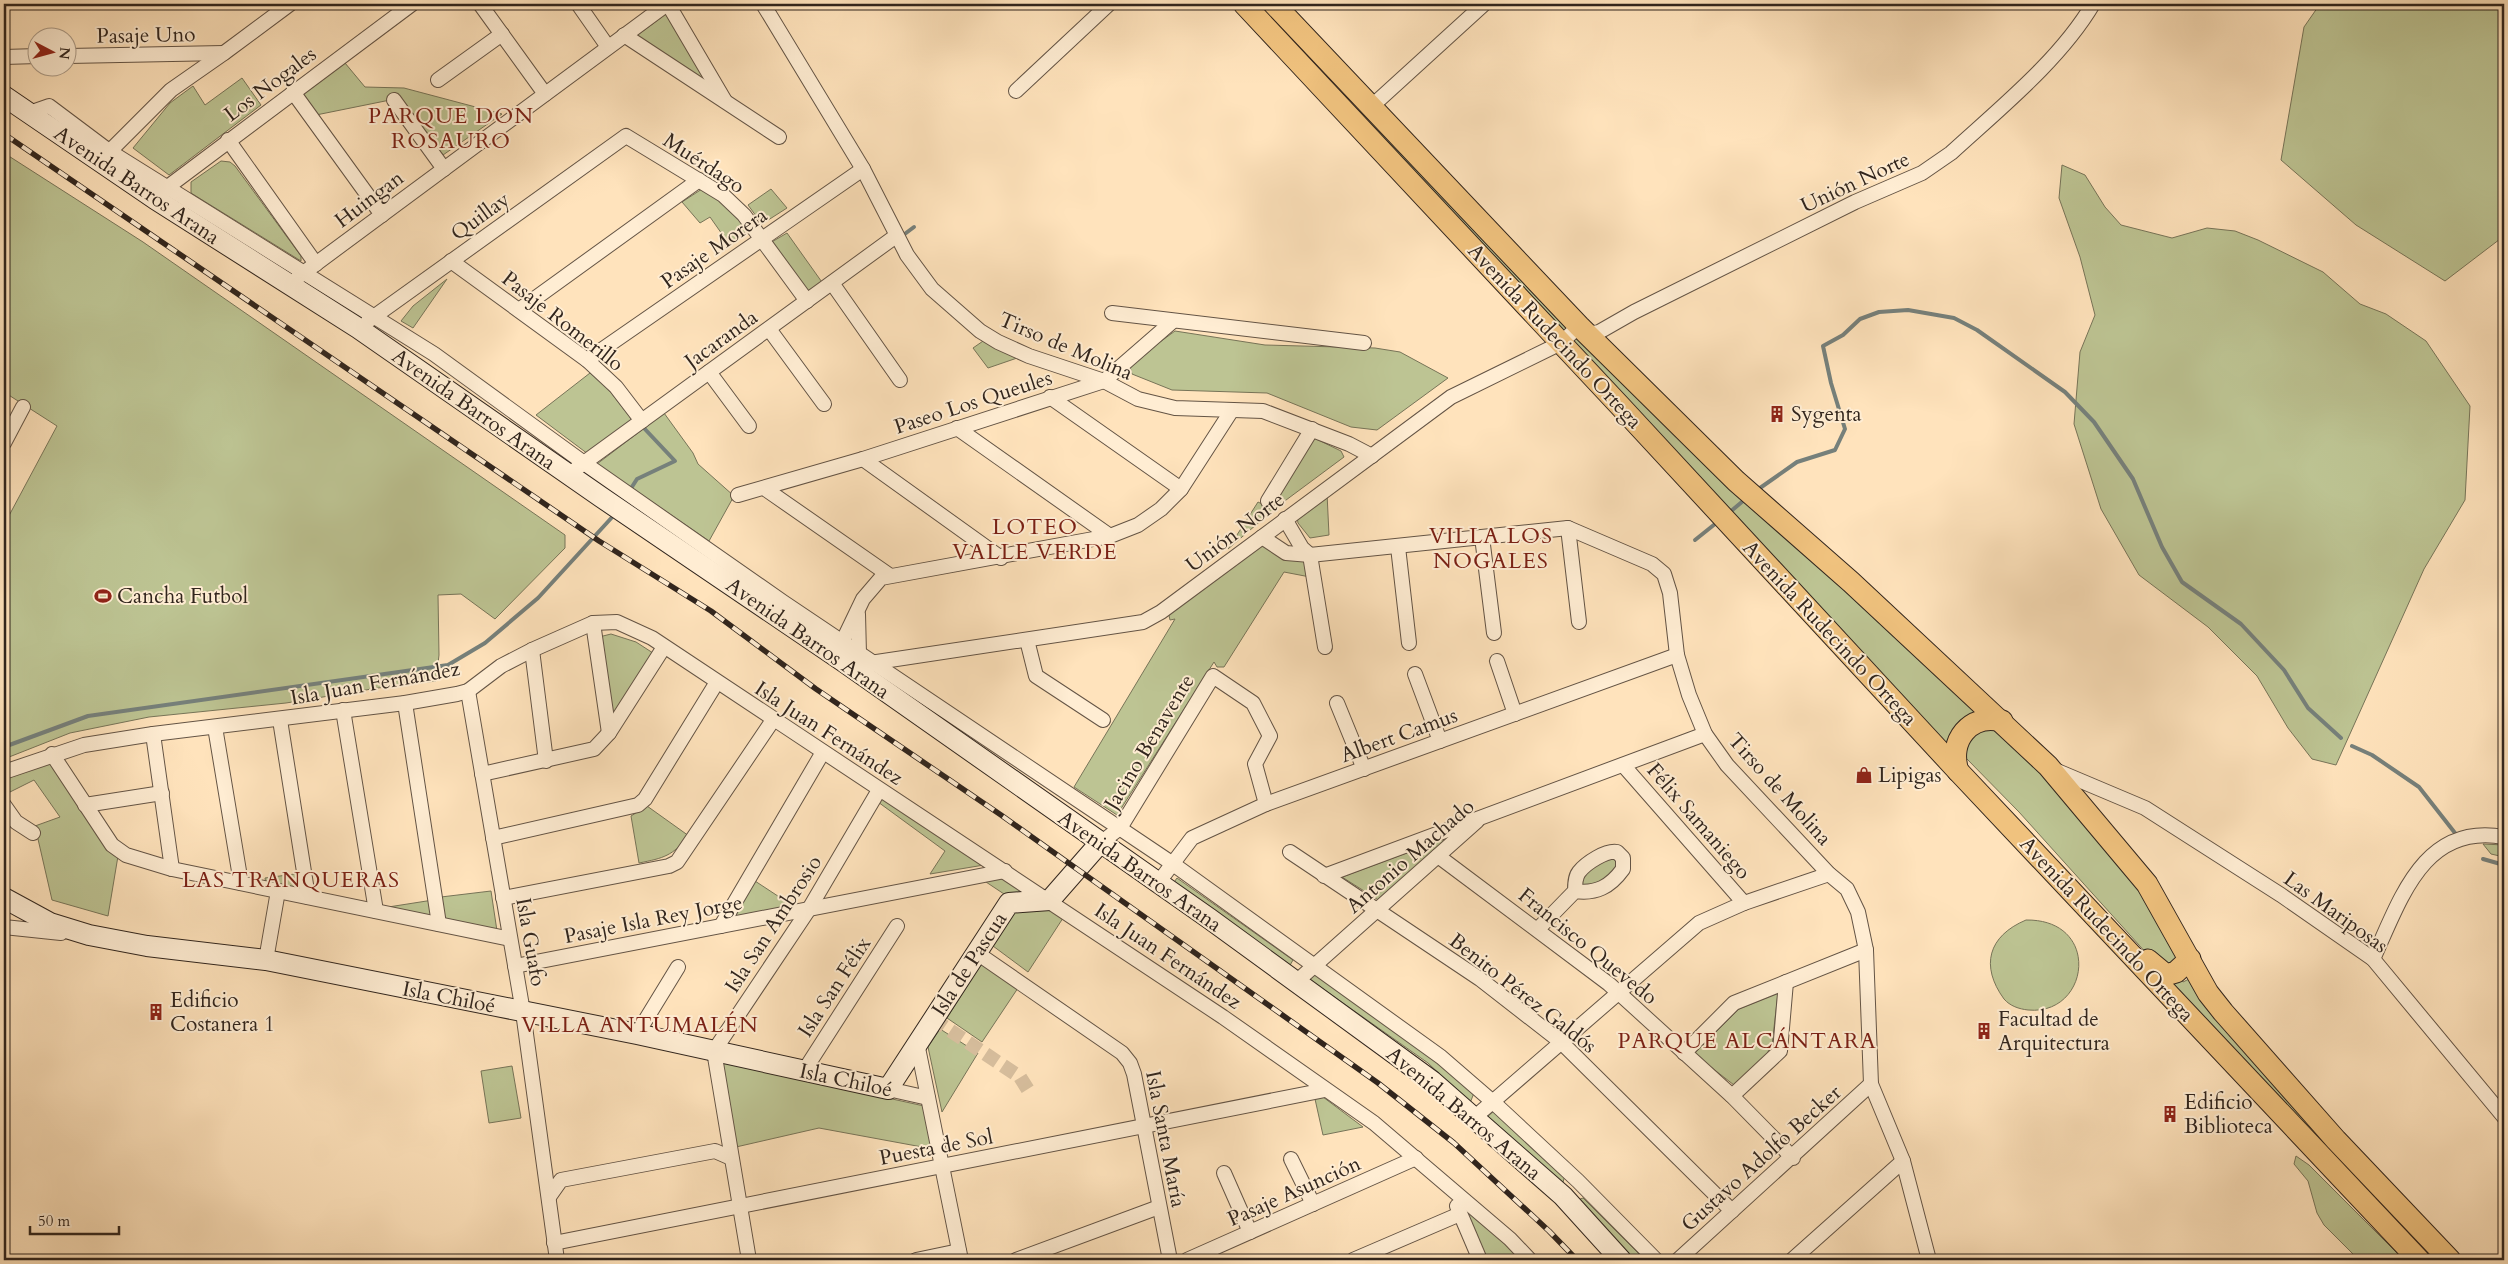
<svg xmlns="http://www.w3.org/2000/svg" width="2508" height="1264" font-family="Cardo,serif">
<style>
.green{fill:#bdc493;stroke:#777458}
.lines{fill:none;stroke-linecap:round;stroke-linejoin:round}
.stream{stroke:#76807b;stroke-width:4}
.street-tunnel{stroke:#d6bd9c;stroke-width:14;stroke-dasharray:14 7;stroke-linecap:butt}
.street-casing{stroke:#645445;stroke-width:16}
.secondary-casing{stroke:#31251d;stroke-width:22}
.primary-casing{stroke:#31251d;stroke-width:23}
.street{stroke:#ffedd3;stroke-width:14}
.secondary{stroke:#ffedd3;stroke-width:20}
.primary{stroke:#f0c27e;stroke-width:21}
.rail-casing{stroke:#31251d;stroke-width:5.5}
.rail{stroke:#ffedd3;stroke-width:4;stroke-dasharray:11;stroke-linecap:butt}
.labels{text-anchor:middle;stroke-width:4;stroke-linejoin:round;paint-order:stroke}
.street-label{font-size:21px;fill:#31251d;stroke:#ffedd3}
.poi-label{font-size:21px;fill:#31251d;stroke:#ffedd3;text-anchor:start}
.neighbourhood-label{font-size:22px;letter-spacing:1px;fill:#7a1f14;stroke:#ffedd3}
</style>
<rect width="100%" height="100%" fill="#ffe3bc"/>
<filter id="stains"><feTurbulence type="fractalNoise" baseFrequency=".004" numOctaves="4"/><feColorMatrix values="0 0 0 0 .2 0 0 0 0 .09 0 0 0 0 .02 0 0 0 .5 -.17"/></filter>
<radialGradient id="worn" r=".72"><stop offset=".6" stop-color="#630" stop-opacity="0"/><stop offset="1" stop-color="#630" stop-opacity=".3"/></radialGradient>
<g class="green">
<polygon points="2320,4 2504,4 2504,236 2445,281 2356,225 2281,160 2304,27"/>
<polygon points="667,13 708,83 635,37"/>
<polygon points="345,63 365,87 404,88 502,114 443,155 400,98 316,115 302,94"/>
<polygon points="242,78 261,105 169,175 133,148 170,103 193,86 205,105"/>
<polygon points="1351,111 1368,111 1987,711 1948,751"/>
<polygon points="4,153 143,242 565,535 565,548 495,619 461,594 438,595 439,655 436,681 378,688 286,703 149,717 70,733 4,759 4,525 57,426 4,392"/>
<polygon points="221,161 230,162 235,166 301,256 301,261 191,193 191,182"/>
<polygon points="2062,165 2085,175 2105,207 2121,225 2172,238 2207,228 2235,231 2258,240 2323,272 2360,304 2386,314 2426,341 2470,406 2465,500 2424,569 2336,765 2312,759 2288,728 2257,676 2208,627 2139,575 2101,509 2074,424 2080,352 2095,315 2080,257 2059,198"/>
<polygon points="702,189 737,211 748,230 729,244 710,217 700,223 682,202"/>
<polygon points="771,189 787,208 762,224 748,205"/>
<polygon points="787,233 824,285 810,296 770,243"/>
<polygon points="447,279 413,328 401,321 413,306"/>
<polygon points="1175,331 1265,345 1375,348 1400,352 1448,378 1377,430 1351,427 1267,393 1172,390 1132,374 1130,367 1134,361"/>
<polygon points="986,339 1023,356 988,368 973,348"/>
<polygon points="590,373 602,381 633,421 588,454 536,415"/>
<polygon points="664,413 693,453 698,464 734,496 709,541 597,464"/>
<polygon points="1312,437 1341,451 1344,457 1278,506 1228,549 1258,502 1266,506"/>
<polygon points="1327,493 1329,535 1310,538 1298,523 1297,517"/>
<polygon points="1261,542 1309,561 1310,577 1284,572 1224,667 1217,667 1214,662 1117,815 1074,787 1175,619 1170,620 1168,611"/>
<polygon points="611,634 636,642 653,653 613,717 599,637"/>
<polygon points="1993,728 2061,793 2129,872 2178,951 2173,966 2148,955 2019,812 1966,758 1966,746 1978,732"/>
<polygon points="52,758 119,850 108,916 52,900 35,826 60,817 34,780 10,792 5,776"/>
<polygon points="880,797 984,865 930,874 945,851 878,802"/>
<path d="M647,806L689,836C672,856 664,858 639,863L631,816Z"/>
<polygon points="1447,838 1380,901 1342,877"/>
<polygon points="2483,844 2504,845 2504,857 2491,854"/>
<polygon points="1606,858 1618,859 1618,868 1596,887 1579,887 1586,871"/>
<polygon points="302,873 304,889 266,885 265,878"/>
<polygon points="995,874 1026,891 1013,900 980,878"/>
<polygon points="1177,878 1293,960 1289,967 1172,885"/>
<polygon points="755,881 793,906 736,918 733,915"/>
<polygon points="491,891 497,931 445,920 441,897"/>
<polygon points="433,900 433,919 382,908"/>
<polygon points="1049,903 1065,915 1028,972 993,946 1016,911"/>
<path d="M2026,920C2102,919 2090,1016 2028,1010C2019,1009 2010,1006 2004,999C1980,966 1988,936 2026,920Z"/>
<polygon points="982,962 1018,988 982,1042 947,1018"/>
<polygon points="1314,972 1423,1050 1474,1093 1470,1103 1428,1063 1309,979"/>
<polygon points="2180,978 2183,982 2191,978 2440,1260 2427,1260 2167,982"/>
<polygon points="1778,993 1772,1045 1766,1055 1734,1085 1694,1054 1739,1009"/>
<polygon points="940,1029 978,1053 942,1112 928,1047"/>
<polygon points="720,1061 924,1106 933,1149 819,1128 736,1147"/>
<polygon points="512,1066 521,1118 489,1123 481,1071"/>
<polygon points="1323,1097 1363,1127 1323,1135 1315,1099"/>
<polygon points="1495,1110 1565,1175 1562,1186 1486,1118"/>
<polygon points="2296,1156 2309,1165 2404,1260 2359,1260 2324,1225 2317,1213 2308,1181 2294,1164"/>
<polygon points="1583,1198 1645,1260 1629,1260 1572,1202"/>
<polygon points="1462,1206 1527,1260 1485,1260"/>
</g>
<g class="lines">
<g class="stream">
<polyline points="902,236 914,227"/>
<polyline points="1760,488 1797,462 1835,450 1845,429 1831,383 1823,346 1843,335 1860,319 1879,312 1908,310 1954,318 1977,330 2065,392 2094,422 2133,479 2162,547 2182,582 2241,624 2284,670 2308,708 2341,738"/>
<polyline points="621,504 637,479 675,461 642,426"/>
<polyline points="1730,512 1743,501"/>
<polyline points="1695,540 1715,524"/>
<polyline points="2352,746 2372,755 2419,787 2455,833"/>
<polyline points="4,747 88,716 448,665 485,643 538,598 615,514"/>
<polyline points="2483,859 2504,865"/>
</g>
<polyline class="street-tunnel" points="933,1019 1020,1077 1030,1093"/>
<g class="street-casing">
<g id="street">
<polyline points="480,4 545,94"/>
<polyline points="578,4 608,47"/>
<polyline points="668,4 725,101"/>
<polyline points="763,4 863,169 907,255 932,289 980,331 998,342 1029,356 1104,381 1138,399 1175,408 1263,411 1349,444 1372,456"/>
<polyline points="624,35 779,137"/>
<polyline points="68,56 224,53"/>
<polyline points="4,57 38,56"/>
<polyline points="438,80 502,34"/>
<polyline points="1016,91 1109,4"/>
<polyline points="293,92 382,215"/>
<polyline points="394,100 444,169"/>
<polyline points="1371,107 1484,4"/>
<polyline points="29,113 49,106 109,151 434,354 584,463 783,602 1173,864 1441,1057 1493,1102 1578,1181 1656,1260"/>
<polyline points="228,140 316,264"/>
<polyline points="104,157 171,90 224,53 290,4"/>
<polyline points="161,192 412,4"/>
<polyline points="451,261 587,360 616,387 642,421"/>
<polyline points="298,277 667,4"/>
<polyline points="832,283 900,380"/>
<polyline points="519,310 699,180"/>
<polyline points="1112,313 1364,343"/>
<polyline points="368,321 626,136 723,195 744,215 807,301"/>
<polyline points="769,329 824,404"/>
<path d="M1588,334L1599,332L1634,312L1855,202L1922,173L1951,153C1999,109 2060,60 2093,4"/>
<polyline points="587,360 863,169"/>
<polyline points="709,372 749,426"/>
<polyline points="1050,397 1181,489"/>
<polyline points="957,428 1110,536"/>
<polyline points="4,443 23,407"/>
<polyline points="863,459 1001,558"/>
<polyline points="577,468 896,236"/>
<polyline points="764,488 889,575"/>
<polyline points="738,495 863,459 1104,381 1173,321"/>
<polyline points="1268,501 1312,429"/>
<polyline points="1285,519 1302,548 1310,555"/>
<polyline points="1568,528 1579,622"/>
<polyline points="1262,537 1286,553 1310,555 1568,528 1652,564 1664,574 1670,593 1677,655 1689,695 1705,734 1727,765 1829,874 1847,889 1858,912 1866,950 1871,1084 1903,1161 1929,1260"/>
<polyline points="1482,537 1494,633"/>
<polyline points="1398,547 1409,643"/>
<polyline points="1310,555 1325,647"/>
<polyline points="858,614 859,654"/>
<polyline points="593,623 609,733"/>
<polyline points="1027,640 1036,676 1103,720"/>
<polyline points="839,649 863,599 881,578 1110,536 1138,525 1161,509 1181,489 1232,410"/>
<polyline points="532,650 546,761"/>
<polyline points="1497,661 1515,714"/>
<polyline points="870,663 1143,622 1161,612 1451,397 1561,343 1579,326"/>
<polyline points="1415,674 1440,741"/>
<polyline points="468,691 523,1012 557,1260"/>
<polyline points="405,703 439,924"/>
<polyline points="1337,703 1364,769"/>
<polyline points="343,710 376,911"/>
<polyline points="280,720 308,897"/>
<polyline points="215,727 241,883"/>
<polyline points="153,734 172,869"/>
<polyline points="52,754 112,845 126,855 172,869 510,939"/>
<polyline points="1623,765 1744,903"/>
<polyline points="2055,770 2145,808 2281,895 2373,959 2504,1117"/>
<polyline points="4,772 84,745 153,734 405,703 457,694 468,691 501,666 532,650 593,623 617,622 652,638 1223,1017 1374,1123 1510,1239 1530,1260"/>
<polyline points="482,774 594,749 609,733 664,647"/>
<polyline points="4,805 16,822 33,833"/>
<polyline points="85,805 162,793"/>
<polyline points="493,838 638,805 645,799 717,682"/>
<polyline points="1099,844 1120,828 1213,676 1253,703 1270,736 1255,764 1266,804"/>
<polyline points="1290,852 1480,979 1561,1042 1732,1211"/>
<polyline points="1438,856 1609,984 1732,1096 1793,1158"/>
<polyline points="1324,876 1705,734"/>
<polyline points="1158,883 1192,838 1266,804 1677,655"/>
<polyline points="503,898 669,866 677,862 773,720"/>
<polyline points="721,926 823,752"/>
<polyline points="4,927 61,933"/>
<path d="M1538,929L1575,891C1596,894 1610,887 1623,869V858L1617,852C1606,850 1586,863 1579,872C1575,877 1575,885 1575,891"/>
<polyline points="977,953 1122,1053 1130,1063 1134,1074 1170,1260"/>
<path d="M2373,959C2400,901 2423,822 2504,837"/>
<polyline points="266,960 278,891"/>
<polyline points="515,966 1005,871"/>
<polyline points="1296,982 1477,821"/>
<polyline points="637,1034 678,967"/>
<polyline points="917,1043 961,1260"/>
<polyline points="1684,1053 1734,1003 1866,950"/>
<polyline points="804,1071 897,926"/>
<polyline points="888,1089 928,1098"/>
<polyline points="1732,1096 1780,1051 1786,982"/>
<polyline points="1475,1117 1699,923 1744,903 1829,874"/>
<polyline points="1291,1159 1313,1204"/>
<polyline points="1224,1173 1250,1232"/>
<polyline points="549,1197 561,1180 715,1151 731,1158"/>
<polyline points="1457,1206 1480,1260"/>
<polyline points="554,1243 1325,1090"/>
<polyline points="749,1260 714,1051 809,909 879,790"/>
<polyline points="916,1260 959,1251"/>
<polyline points="1016,1260 1159,1207"/>
<polyline points="1187,1260 1416,1158"/>
<polyline points="1353,1260 1460,1214"/>
<polyline points="1678,1260 1871,1084"/>
<polyline points="1792,1260 1903,1161"/>
</g>
</g>
<g class="secondary-casing">
<g id="secondary">
<polyline points="4,96 155,199 358,328 601,497 844,662 1210,919 1432,1081 1563,1196 1621,1260"/>
<polyline points="4,898 50,923 89,935 147,946 266,960 637,1034 888,1089 1009,903 1050,900 1099,844"/>
</g>
</g>
<g class="primary-casing">
<g id="primary">
<polyline points="1244,4 1622,408 1958,771 2419,1260"/>
<polyline points="1274,4 1579,326 1736,481 1851,582 2048,766 2147,884 2208,993 2223,1012 2336,1140 2450,1260"/>
<path d="M1958,771C1948,741 1970,713 2002,721"/>
<polyline points="2148,960 2166,975 2176,972 2190,959"/>
</g>
</g>
<use href="#street" class="street"/>
<use href="#secondary" class="secondary"/>
<use href="#primary" class="primary"/>
<g class="rail-casing">
<polyline id="rail" points="4,134 599,541 711,611 816,689 1001,815 1378,1083 1454,1143 1549,1231 1577,1260"/>
</g>
<use href="#rail" class="rail"/>
</g>
<defs>
<g id="building-bare" transform="scale(1.35)"><path d="M-4-6H4V6H1V3H-1V6H-4ZM-2.5-4.3h1.7v1.8h-1.7ZM.8-4.3h1.7v1.8H.8ZM-2.5-1h1.7V.8h-1.7ZM.8-1h1.7V.8H.8Z" fill="#8f2418" stroke="#ffedd3" stroke-width="2.5" paint-order="stroke"/></g>
<g id="stadium-bare" transform="scale(1.35)"><path d="M0-5a6.5 5 0 1 0 0 10a6.5 5 0 1 0 0-10ZM-3.5-1.8h7v3.6h-7Z" fill="#8f2418" stroke="#ffedd3" stroke-width="2.5" paint-order="stroke"/></g>
<g id="shop-bare" transform="scale(1.35)"><path d="M-5-2.5h2.3a2.7 3.5 0 0 1 5.4 0H5L5.5 6h-11ZM-1.5-2.5h3a1.5 2.3 0 0 0-3 0Z" fill="#8f2418" stroke="#ffedd3" stroke-width="2.5" paint-order="stroke"/></g>
</defs>
<g fill-rule="evenodd">
<use href="#building-bare" x="1777" y="414"/>
<use href="#stadium-bare" x="103" y="596"/>
<use href="#shop-bare" x="1864" y="775"/>
<use href="#building-bare" x="156" y="1012"/>
<use href="#building-bare" x="1984" y="1031"/>
<use href="#building-bare" x="2170" y="1114"/>
</g>
<g class="labels">
<g class="street-label">
<text transform="translate(146 35) rotate(-1)" y="7">Pasaje Uno</text>
<text transform="translate(270 84) rotate(-37)" y="7">Los Nogales</text>
<text transform="translate(704 163) rotate(33)" y="7">Muérdago</text>
<text transform="translate(1855 182) rotate(-25)" y="7">Unión Norte</text>
<text transform="translate(137 185) rotate(34)" y="7">Avenida Barros Arana</text>
<text transform="translate(369 199) rotate(-37)" y="7">Huingan</text>
<text transform="translate(480 216) rotate(-36)" y="7">Quillay</text>
<text transform="translate(714 248) rotate(-35)" y="7">Pasaje Morera</text>
<text transform="translate(563 321) rotate(38)" y="7">Pasaje Romerillo</text>
<text transform="translate(1555 336) rotate(47)" y="7">Avenida Rudecindo Ortega</text>
<text transform="translate(721 339) rotate(-36)" y="7">Jacaranda</text>
<text transform="translate(1066 346) rotate(23)" y="7">Tirso de Molina</text>
<text transform="translate(973 402) rotate(-18)" y="7">Paseo Los Queules</text>
<text transform="translate(474 409) rotate(35)" y="7">Avenida Barros Arana</text>
<text transform="translate(1235 532) rotate(-37)" y="7">Unión Norte</text>
<text transform="translate(1830 633) rotate(47)" y="7">Avenida Rudecindo Ortega</text>
<text transform="translate(808 638) rotate(35)" y="7">Avenida Barros Arana</text>
<text transform="translate(375 683) rotate(-10)" y="7">Isla Juan Fernández</text>
<text transform="translate(829 733) rotate(33)" y="7">Isla Juan Fernández</text>
<text transform="translate(1399 735) rotate(-20)" y="7">Albert Camus</text>
<text transform="translate(1149 742) rotate(-59)" y="7">Jacino Benavente</text>
<text transform="translate(1780 789) rotate(48)" y="7">Tirso de Molina</text>
<text transform="translate(1699 821) rotate(49)" y="7">Félix Samaniego</text>
<text transform="translate(1410 856) rotate(-41)" y="7">Antonio Machado</text>
<text transform="translate(1140 871) rotate(35)" y="7">Avenida Barros Arana</text>
<text transform="translate(2336 912) rotate(36)" y="7">Las Mariposas</text>
<text transform="translate(653 919) rotate(-11)" y="7">Pasaje Isla Rey Jorge</text>
<text transform="translate(773 924) rotate(-57)" y="7">Isla San Ambrosio</text>
<text transform="translate(2107 929) rotate(47)" y="7">Avenida Rudecindo Ortega</text>
<text transform="translate(531 942) rotate(80)" y="7">Isla Guafo</text>
<text transform="translate(1588 946) rotate(39)" y="7">Francisco Quevedo</text>
<text transform="translate(1168 956) rotate(34)" y="7">Isla Juan Fernández</text>
<text transform="translate(969 964) rotate(-57)" y="7">Isla de Pascua</text>
<text transform="translate(834 987) rotate(-57)" y="7">Isla San Félix</text>
<text transform="translate(1523 993) rotate(38)" y="7">Benito Pérez Galdós</text>
<text transform="translate(449 997) rotate(11)" y="7">Isla Chiloé</text>
<text transform="translate(846 1080) rotate(12)" y="7">Isla Chiloé</text>
<text transform="translate(1464 1113) rotate(40)" y="7">Avenida Barros Arana</text>
<text transform="translate(1166 1139) rotate(79)" y="7">Isla Santa María</text>
<text transform="translate(936 1147) rotate(-11)" y="7">Puesta de Sol</text>
<text transform="translate(1761 1158) rotate(-42)" y="7">Gustavo Adolfo Becker</text>
<text transform="translate(1294 1191) rotate(-24)" y="7">Pasaje Asunción</text>
</g>
<g class="poi-label">
<text x="1791" y="421">Sygenta</text>
<text x="117" y="603">Cancha Futbol</text>
<text x="1878" y="782">Lipigas</text>
<text x="170" y="1007">Edificio<tspan x="170" dy="24">Costanera 1</tspan></text>
<text x="1998" y="1026">Facultad de<tspan x="1998" dy="24">Arquitectura</tspan></text>
<text x="2184" y="1109">Edificio<tspan x="2184" dy="24">Biblioteca</tspan></text>
</g>
<g class="neighbourhood-label">
<text x="451" y="123">PARQUE DON<tspan x="451" dy="25">ROSAURO</tspan></text>
<text x="1035" y="534">LOTEO<tspan x="1035" dy="25">VALLE VERDE</tspan></text>
<text x="1491" y="543">VILLA LOS<tspan x="1491" dy="25">NOGALES</tspan></text>
<text x="291" y="887">LAS TRANQUERAS</text>
<text x="640" y="1032">VILLA ANTUMALÉN</text>
<text x="1747" y="1048">PARQUE ALCÁNTARA</text>
</g>
</g>
<rect width="2508" height="1264" fill="none" stroke="#ffe3bc" stroke-width="20"/>
<rect x="5" y="5" width="2498" height="1254" fill="none" stroke="#31251d" stroke-width="2.5"/>
<rect x="10" y="10" width="2488" height="1244" fill="none" stroke="#31251d"/>
<g transform="translate(52 52) rotate(96)"><circle r="24" fill="#ffedd3" stroke="#ad9d8a"/>
<path d="M0-4L9 19L0 12L-9 19Z" fill="#8f2418"/>
<text y="-8" font-size="14" font-weight="bold" text-anchor="middle" fill="#31251d">N</text>
</g>
<path d="M30 1226v8h89v-8" fill="none" stroke="#31251d" stroke-width="2.5"/>
<text x="38" y="1226" font-size="15" fill="#31251d" stroke="#ffedd3" stroke-width="4" paint-order="stroke">50 m</text>
<rect width="100%" height="100%" filter="url(#stains)"/>
<rect width="100%" height="100%" fill="url(#worn)"/>
</svg>
